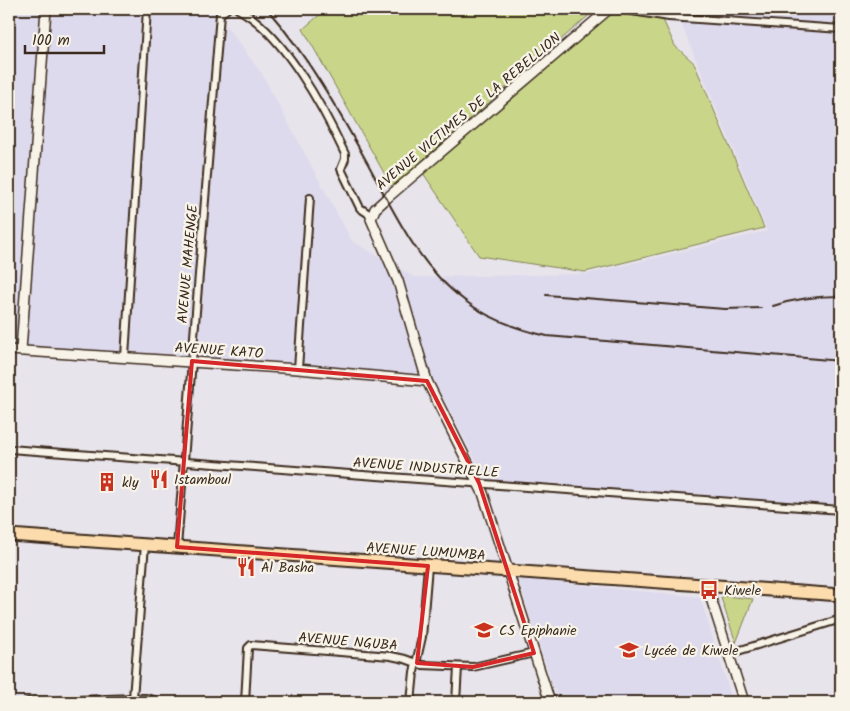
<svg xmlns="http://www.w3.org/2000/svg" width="850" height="711" font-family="Kalam,sans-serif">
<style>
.built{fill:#dedaed}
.green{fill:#c9d68a;stroke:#828054}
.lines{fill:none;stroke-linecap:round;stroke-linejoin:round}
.street-casing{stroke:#3b2a1e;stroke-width:10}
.secondary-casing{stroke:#3b2a1e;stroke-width:12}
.highway-casing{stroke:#3b2a1e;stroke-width:15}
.street{stroke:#f7f3e8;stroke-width:6}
.secondary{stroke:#f7f3e8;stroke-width:9}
.highway{stroke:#fcdcac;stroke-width:11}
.rail{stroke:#3b2a1e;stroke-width:2}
.marked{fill:none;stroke:#d62828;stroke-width:4;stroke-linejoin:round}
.labels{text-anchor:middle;stroke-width:4.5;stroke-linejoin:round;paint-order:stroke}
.street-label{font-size:14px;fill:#3b2a1e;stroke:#f7f3e8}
.poi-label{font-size:14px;fill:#3b2a1e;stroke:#f7f3e8;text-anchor:start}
</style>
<rect width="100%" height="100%" fill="#e8e4eb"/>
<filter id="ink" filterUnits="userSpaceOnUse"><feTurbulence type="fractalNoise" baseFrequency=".02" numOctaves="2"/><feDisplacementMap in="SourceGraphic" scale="10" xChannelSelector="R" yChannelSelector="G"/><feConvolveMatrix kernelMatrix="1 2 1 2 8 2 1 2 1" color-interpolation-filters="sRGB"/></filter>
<g filter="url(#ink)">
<g class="built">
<polygon points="9,9 214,9 262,74 352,241 414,277 587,274 767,231 675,9 841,9 841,511 490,487 434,381 9,344"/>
<polygon points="518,579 700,597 733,702 558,702"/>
</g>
<g class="green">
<polygon points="323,9 596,9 392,187 303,29 324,11"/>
<polygon points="612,13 663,20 675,46 694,63 764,228 585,272 479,256 423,173"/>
<polygon points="724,596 753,599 736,643 721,598"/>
</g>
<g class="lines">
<g class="street-casing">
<g id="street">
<path d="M238,9C283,32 324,109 345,154V159L341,169L360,208L372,216"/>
<polyline points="621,9 669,17 841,29"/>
<polyline points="125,357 147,9"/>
<polyline points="298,369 310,198"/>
<polyline points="9,449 841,510"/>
<polyline points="177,547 220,14 227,9"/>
<polyline points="728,654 841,619"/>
<polyline points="133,698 145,544"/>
<polyline points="28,702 133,698 146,698 161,702"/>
<polyline points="245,702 248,648 251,645 391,656 405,659 422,665 473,667 534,653"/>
<polyline points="411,702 414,672 422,637 428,566"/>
<polyline points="456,702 458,667"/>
</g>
</g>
<g class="secondary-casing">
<g id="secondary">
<polyline points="9,350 298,369 427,381"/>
<polyline points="21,350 46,9"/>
<polyline points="707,586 744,702"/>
<polyline points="550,702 483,493 427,381 398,281 371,219 375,209 387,198 609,9"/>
</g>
</g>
<g class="highway-casing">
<polyline id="highway" points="9,535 841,595"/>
</g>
<use href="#street" class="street"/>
<use href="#secondary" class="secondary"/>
<use href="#highway" class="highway"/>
<g class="rail">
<path d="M267,9C308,56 338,110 368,164C394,212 419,267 464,300C488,319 517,329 547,336L841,361"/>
<polyline points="546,295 725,309 761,308"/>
<path d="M773,306C797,298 817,296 841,296"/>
</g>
</g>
</g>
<path class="marked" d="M192,361L427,381L479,483L534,653L473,667L417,663L428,566L177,547Z"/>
<defs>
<g id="restaurant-bare" transform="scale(1.5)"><path d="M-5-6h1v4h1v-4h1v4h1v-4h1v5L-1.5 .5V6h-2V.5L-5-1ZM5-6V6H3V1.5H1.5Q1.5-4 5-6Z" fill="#c8321e" stroke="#f7f3e8" stroke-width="2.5" paint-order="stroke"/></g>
<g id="building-bare" transform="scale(1.5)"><path d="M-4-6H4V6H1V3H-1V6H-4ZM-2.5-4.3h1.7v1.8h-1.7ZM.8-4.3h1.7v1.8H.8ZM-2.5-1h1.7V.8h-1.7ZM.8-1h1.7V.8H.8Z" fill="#c8321e" stroke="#f7f3e8" stroke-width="2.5" paint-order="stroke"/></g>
<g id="bus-bare" transform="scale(1.5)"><path d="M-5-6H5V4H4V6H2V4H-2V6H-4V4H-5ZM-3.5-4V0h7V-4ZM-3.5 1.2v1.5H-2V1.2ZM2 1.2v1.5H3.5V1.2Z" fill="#c8321e" stroke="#f7f3e8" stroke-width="2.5" paint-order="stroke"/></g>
<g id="school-bare" transform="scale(1.5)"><path d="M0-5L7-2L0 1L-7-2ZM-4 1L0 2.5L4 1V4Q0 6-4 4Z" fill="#c8321e" stroke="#f7f3e8" stroke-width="2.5" paint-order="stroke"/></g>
</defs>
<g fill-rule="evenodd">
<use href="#restaurant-bare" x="159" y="479"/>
<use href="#building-bare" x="107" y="482"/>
<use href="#restaurant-bare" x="246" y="567"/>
<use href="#bus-bare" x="709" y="590"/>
<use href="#school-bare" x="484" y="630"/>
<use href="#school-bare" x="629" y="650"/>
</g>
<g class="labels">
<g class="street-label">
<text transform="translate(468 111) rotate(-40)" y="5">AVENUE VICTIMES DE LA REBELLION</text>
<text transform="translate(187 264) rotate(-85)" y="5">AVENUE MAHENGE</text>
<text transform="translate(219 350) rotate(4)" y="5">AVENUE KATO</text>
<text transform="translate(426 467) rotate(4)" y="5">AVENUE INDUSTRIELLE</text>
<text transform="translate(426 551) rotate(4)" y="5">AVENUE LUMUMBA</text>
<text transform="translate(348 641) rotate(5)" y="5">AVENUE NGUBA</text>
</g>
<g class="poi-label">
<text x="174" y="484">Istamboul</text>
<text x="122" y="487">kly</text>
<text x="261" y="572">Al Basha</text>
<text x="724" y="595">Kiwele</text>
<text x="499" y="635">CS Epiphanie</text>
<text x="644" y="655">Lycée de Kiwele</text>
</g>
</g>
<rect width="850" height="711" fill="none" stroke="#f7f3e8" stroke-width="30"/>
<rect x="15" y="15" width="820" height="681" fill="none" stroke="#3b2a1e" stroke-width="2" filter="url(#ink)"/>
<path d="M25 45v8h79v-8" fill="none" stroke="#3b2a1e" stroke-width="2.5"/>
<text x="32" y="45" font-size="15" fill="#3b2a1e" stroke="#f7f3e8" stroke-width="4" paint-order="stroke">100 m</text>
</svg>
